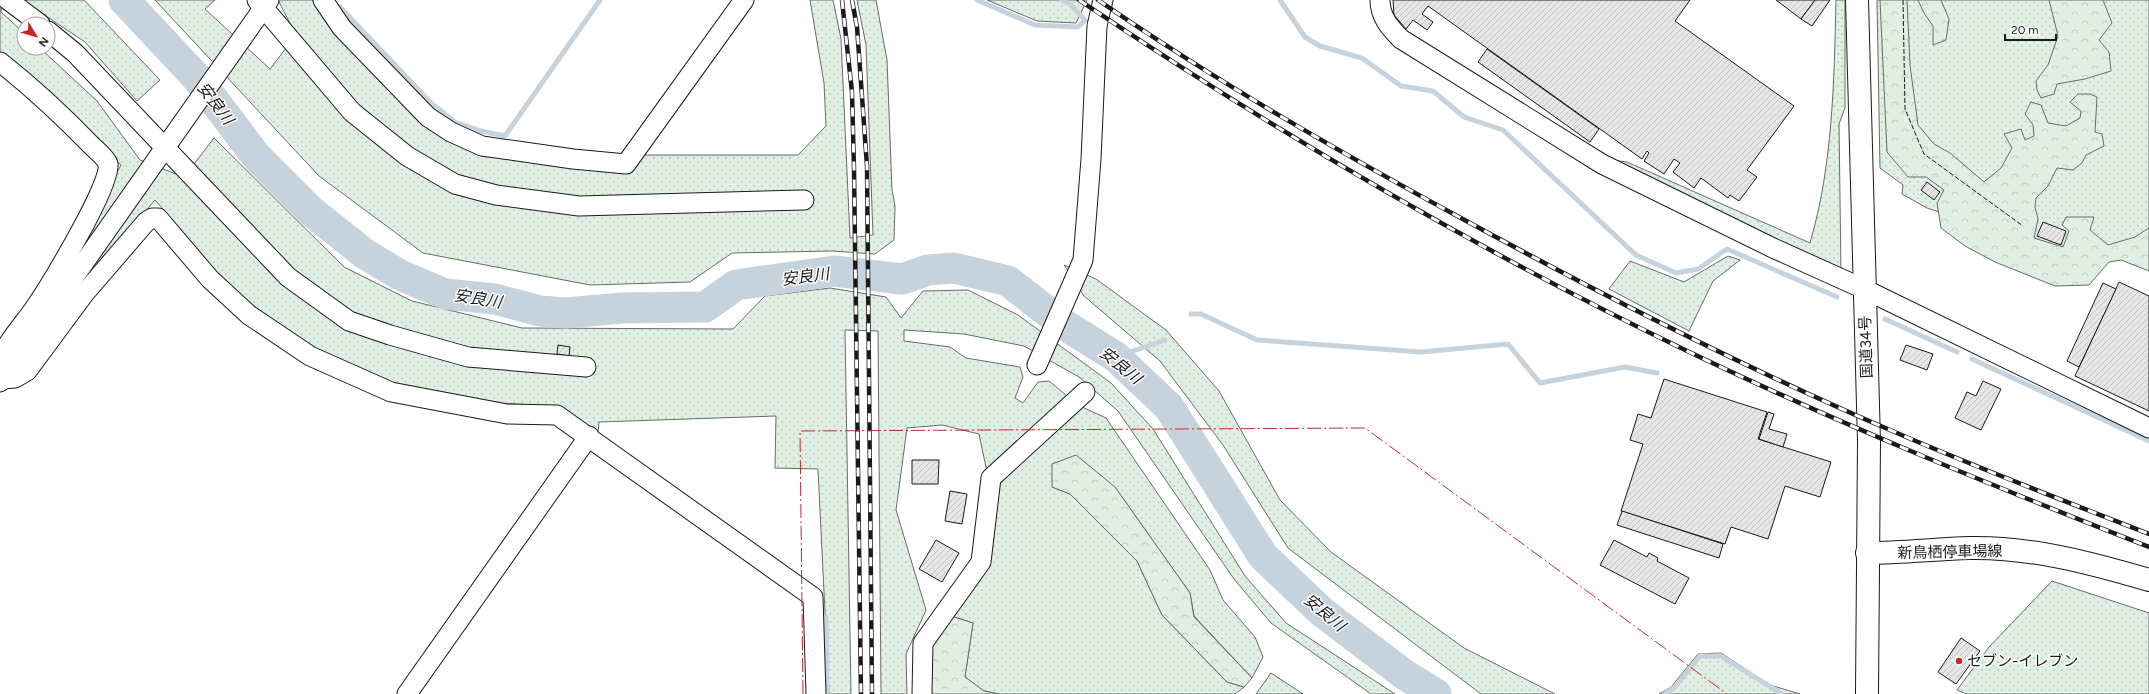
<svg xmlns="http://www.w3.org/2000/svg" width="2149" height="694" font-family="Figtree,'Noto Sans JP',sans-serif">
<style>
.grass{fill:url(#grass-dots);stroke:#6a6a6a}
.forest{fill:url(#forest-crowns);stroke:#6a6a6a}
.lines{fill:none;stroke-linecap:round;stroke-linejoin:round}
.stream{stroke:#c6d2dc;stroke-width:5}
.river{stroke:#c6d2dc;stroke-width:31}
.building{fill:url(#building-hatch);stroke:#1a1a1a}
.minor-casing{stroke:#1a1a1a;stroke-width:21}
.major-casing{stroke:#1a1a1a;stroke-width:24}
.highway-casing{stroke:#1a1a1a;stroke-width:24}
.minor{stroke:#fff;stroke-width:19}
.major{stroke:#fff;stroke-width:22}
.highway{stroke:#fff;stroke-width:22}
.rail-casing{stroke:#1a1a1a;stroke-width:4.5}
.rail{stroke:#fff;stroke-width:3;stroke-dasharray:9;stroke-linecap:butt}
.fence{stroke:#1a1a1a;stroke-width:1;stroke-dasharray:5 2;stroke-linecap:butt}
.power{stroke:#c62828;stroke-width:1;stroke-dasharray:14 3 2 3;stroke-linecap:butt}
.poi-dot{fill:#c62828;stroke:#fff;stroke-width:1.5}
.labels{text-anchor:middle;stroke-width:3;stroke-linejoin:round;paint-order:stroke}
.street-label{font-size:15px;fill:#1a1a1a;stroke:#fff}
.poi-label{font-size:15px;fill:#1a1a1a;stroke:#fff;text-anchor:start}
.water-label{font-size:16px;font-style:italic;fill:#1a1a1a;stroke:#fff}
</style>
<defs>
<pattern id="grass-dots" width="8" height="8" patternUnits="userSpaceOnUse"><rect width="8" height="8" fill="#e0efe3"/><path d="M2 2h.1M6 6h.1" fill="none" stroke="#c0ccc2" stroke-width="1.8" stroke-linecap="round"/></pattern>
<pattern id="forest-crowns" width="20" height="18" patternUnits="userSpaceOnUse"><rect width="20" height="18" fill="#e0efe3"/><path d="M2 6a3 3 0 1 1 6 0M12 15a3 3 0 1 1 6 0" fill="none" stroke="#c0ccc2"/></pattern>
<pattern id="building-hatch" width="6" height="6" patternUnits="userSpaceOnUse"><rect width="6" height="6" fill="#e6e6e6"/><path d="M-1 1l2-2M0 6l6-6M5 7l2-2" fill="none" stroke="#c5c5c5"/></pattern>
</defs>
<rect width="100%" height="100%" fill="#fff"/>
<g class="grass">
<polygon points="0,0 2,0 1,12 24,33 24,48 40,48 97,101 140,160 184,177 214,138 344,267 412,301 522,328 733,329 765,296 830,288 886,297 901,318 923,291 968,290 1018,315 1111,383 1153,429 1245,576 1286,623 1395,694 1371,694 1271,623 1234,579 1118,411 1079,377 1024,346 964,334 904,330 904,341 950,347 966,358 1020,367 1023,377 1015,398 1023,403 1038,382 1049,381 1067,396 987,472 979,434 942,425 907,428 896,510 926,610 906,654 907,694 881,694 878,331 845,330 851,694 829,694 818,469 775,468 776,416 599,422 598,433 558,406 472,402 382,385 307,348 228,285 155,200 67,304 52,293 121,165 21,68 0,54"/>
<polygon points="22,0 84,0 160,80 137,101 85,42"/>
<polygon points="155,0 215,0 205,9 270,69 296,35 278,0 312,0 437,132 482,156 631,170 641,155 798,155 826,126 824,83 810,0 833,0 841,39 850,238 873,235 866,45 857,0 876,0 887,60 892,190 895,206 894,240 875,254 832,251 732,253 690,282 590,285 423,253 319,176"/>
<polygon points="987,0 1087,0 1076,23 1037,21"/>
<path d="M1836,0H1845V108L1839,124L1841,273L1603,159L1627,162L1810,243C1833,164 1834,82 1836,0Z"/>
<polygon points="1877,0 2149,0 2149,266 2125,256 2083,260 1927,208 1902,194 1903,185 1880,168"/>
<polygon points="1728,256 1740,260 1713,281 1689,331 1609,289 1630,261 1684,282"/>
<polygon points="1064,265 1096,279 1166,330 1219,391 1280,500 1331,552 1464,648 1555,694 1481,694 1288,548 1223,445 1160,361 1084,296"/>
<polygon points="1082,407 1106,418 1210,570 1223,600 1255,637 1263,657 1252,678 1194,616 1190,593 1115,487 1052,487 1070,494 1137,561 1162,615 1227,682 1244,687 1235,694 999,694 984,691 965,677 973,623 951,616 989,564 996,478"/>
<polygon points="2052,581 2149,613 2149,694 1967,694 1957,690 1989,647"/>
<polygon points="1721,653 1770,685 1800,694 1659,694 1671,687 1698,654"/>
<polygon points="1271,673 1303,694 1256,694"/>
</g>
<g class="forest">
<polygon points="1880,0 1907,0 1910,65 1918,125 1934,144 1950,153 1984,182 2001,168 2012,148 2004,134 2021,129 2025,140 2034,136 2033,125 2025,114 2031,102 2041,105 2048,123 2066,126 2080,118 2081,111 2070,102 2078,94 2090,94 2097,97 2095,132 2102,134 2104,146 2086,155 2082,163 2073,170 2057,168 2048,186 2036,198 2035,207 2038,219 2034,238 2063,247 2069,231 2062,225 2066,217 2094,217 2090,230 2108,245 2135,237 2149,228 2149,271 2121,260 2109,262 2089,285 2055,286 1995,262 1965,246 1941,228 1937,203 1944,190 1926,177 1908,177 1887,152"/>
<polygon points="1918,0 1941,0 1949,19 1946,40 1933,45 1933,26 1924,13"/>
<polygon points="2049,0 2103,0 2112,23 2099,40 2109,52 2111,71 2085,79 2057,84 2054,94 2041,98 2037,90 2036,81 2048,65 2058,36"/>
<polygon points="1076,455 1115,487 1190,593 1194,617 1252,678 1244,687 1227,682 1162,615 1137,561 1070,494 1052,487 1052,464"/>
<polygon points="951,616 973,623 965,677 984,691 999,694 929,694 931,644"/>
</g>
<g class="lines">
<g class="stream">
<polyline points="977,0 1035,25 1078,27 1085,20 1070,4 1062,0"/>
<polyline points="1280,0 1305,37 1320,46 1362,58 1401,86 1433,91 1464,117 1503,130 1636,255 1676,273 1698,269 1727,249 1837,297"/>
<polyline points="340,7 431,103 455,122 481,131 505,136 600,0"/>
<polyline points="1191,314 1201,314 1257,340 1421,352 1508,344 1540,383 1625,367 1657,373"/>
<polyline points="1885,319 1957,352"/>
<polyline points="1116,357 1165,340"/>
<polyline points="1972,359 2149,441"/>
<polyline points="826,617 827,694"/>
<polyline points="1664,694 1675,687 1700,656 1721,656 1782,694"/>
</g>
<polyline class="river" points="124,0 197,78 256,156 312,212 365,254 400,275 445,294 495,299 540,311 566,313 622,308 705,307 736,285 834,271 902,279 928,270 954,268 1008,281 1063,324 1116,357 1169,407 1263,556 1322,612 1405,675 1436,694"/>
</g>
<g class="building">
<polygon points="1393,0 1690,0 1675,21 1794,106 1747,170 1757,177 1739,201 1730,195 1728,198 1701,178 1694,188 1673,172 1680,163 1674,159 1664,174 1644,161 1649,153 1647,151 1642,159 1428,6 1422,14 1433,22 1427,30 1413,20 1406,29 1394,15"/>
<polygon points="1776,0 1815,0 1801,19"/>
<polygon points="1815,0 1830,0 1812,26 1801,19"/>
<polygon points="1487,49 1599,129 1590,142 1478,62"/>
<polygon points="1927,182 1940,192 1934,200 1921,190"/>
<polygon points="2043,222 2066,231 2061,245 2037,236"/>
<polygon points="2119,282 2149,296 2149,411 2075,376"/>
<polygon points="2103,283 2116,289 2079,367 2067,361"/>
<polygon points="558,345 570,347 569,356 557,354"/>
<polygon points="1906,345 1933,354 1927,370 1900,360"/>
<polygon points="1664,379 1767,412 1758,439 1831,462 1820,497 1785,486 1768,539 1731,527 1725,544 1621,511 1643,444 1630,440 1638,414 1651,418"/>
<polygon points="1983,381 2001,389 1981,430 1955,418 1967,392 1976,396"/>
<polygon points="1768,412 1774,414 1769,429 1787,434 1783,447 1759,439"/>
<polygon points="912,460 939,460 938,484 912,484"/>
<polygon points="950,491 967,494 962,524 945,521"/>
<polygon points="1622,511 1723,544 1719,558 1617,525"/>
<polygon points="936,540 959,553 942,582 919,569"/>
<polygon points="1614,540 1647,557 1649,553 1658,558 1657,561 1689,578 1675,604 1600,565"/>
<polygon points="1961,638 1980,651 1956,684 1938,672"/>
</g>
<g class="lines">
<g class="minor-casing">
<g id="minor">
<polyline points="8,0 40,24"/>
<polyline points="257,0 352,112 407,156 455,184 496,195 579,206 804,200"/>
<polyline points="323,0 342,28 428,117 451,132 482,146 573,159 626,164 744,0"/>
<path d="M1380,0C1380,17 1390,28 1401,39L1602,164L1773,248L1864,289L2149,428"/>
<polyline points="48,31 75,53 288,277 349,321 390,335 468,357 586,367"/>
<path d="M0,62C33,88 63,116 92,146C97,151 106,158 108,164C113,182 48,289 34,309C23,325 8,340 0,359"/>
<polyline points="1037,365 1083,260 1091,159 1097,26 1103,0"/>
<polyline points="0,373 3,379 15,378 27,371 84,294 146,222 152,218 158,218 210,279 249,315 310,356 391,392 507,414 557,415 813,597 816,694"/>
<polyline points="0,382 269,0"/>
<polyline points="407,694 589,436"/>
<polyline points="922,694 923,643 981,562 991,478 1085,392"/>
</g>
</g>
<g class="major-casing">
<path id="major" d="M1867,553C1901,553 1936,549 1970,548C2032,547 2091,563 2149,580"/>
</g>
<g class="highway-casing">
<polyline id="highway" points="1857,0 1869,442 1867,694"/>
</g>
<use href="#minor" class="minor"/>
<use href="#major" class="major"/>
<use href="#highway" class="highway"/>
<g class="rail-casing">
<g id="rail">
<polyline points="842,0 852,92 854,169 861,694"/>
<polyline points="852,0 857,27 867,166 872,694"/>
<path d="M1079,0C1271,129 1472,247 1681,348C1834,422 1991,485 2149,547"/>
<path d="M1098,0C1214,80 1336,150 1459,217C1600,294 1743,367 1890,430C1975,467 2062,500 2149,534"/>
</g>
</g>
<use href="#rail" class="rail"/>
<polyline class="fence" points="1903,0 1905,109 1924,154 2023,226"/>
<polyline class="power" points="803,694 800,431 1365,428 1727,694"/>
</g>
<circle class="poi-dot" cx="1959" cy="661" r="4"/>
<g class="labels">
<g class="street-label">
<text transform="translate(1866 347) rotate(-92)" y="5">国道34号</text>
<text transform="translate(1950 552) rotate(-1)" y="5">新鳥栖停車場線</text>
</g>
<g class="poi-label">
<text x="1967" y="666">セブン-イレブン</text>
</g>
<g class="water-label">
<text transform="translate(216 103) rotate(53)" y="6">安良川</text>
<text transform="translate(805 276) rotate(-7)" y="6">安良川</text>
<text transform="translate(478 298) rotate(9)" y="6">安良川</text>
<text transform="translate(1121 365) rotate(39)" y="6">安良川</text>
<text transform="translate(1325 612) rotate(40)" y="6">安良川</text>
</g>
</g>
<g transform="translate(36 36) rotate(127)"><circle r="19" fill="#ffffff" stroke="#a3a3a3"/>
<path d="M0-3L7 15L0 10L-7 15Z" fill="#c62828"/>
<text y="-6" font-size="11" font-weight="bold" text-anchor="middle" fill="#1a1a1a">N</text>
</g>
<path d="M2005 34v6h51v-6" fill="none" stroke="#1a1a1a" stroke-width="2"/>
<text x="2011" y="34" font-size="12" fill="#1a1a1a" stroke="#ffffff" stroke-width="3" paint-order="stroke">20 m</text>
</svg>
